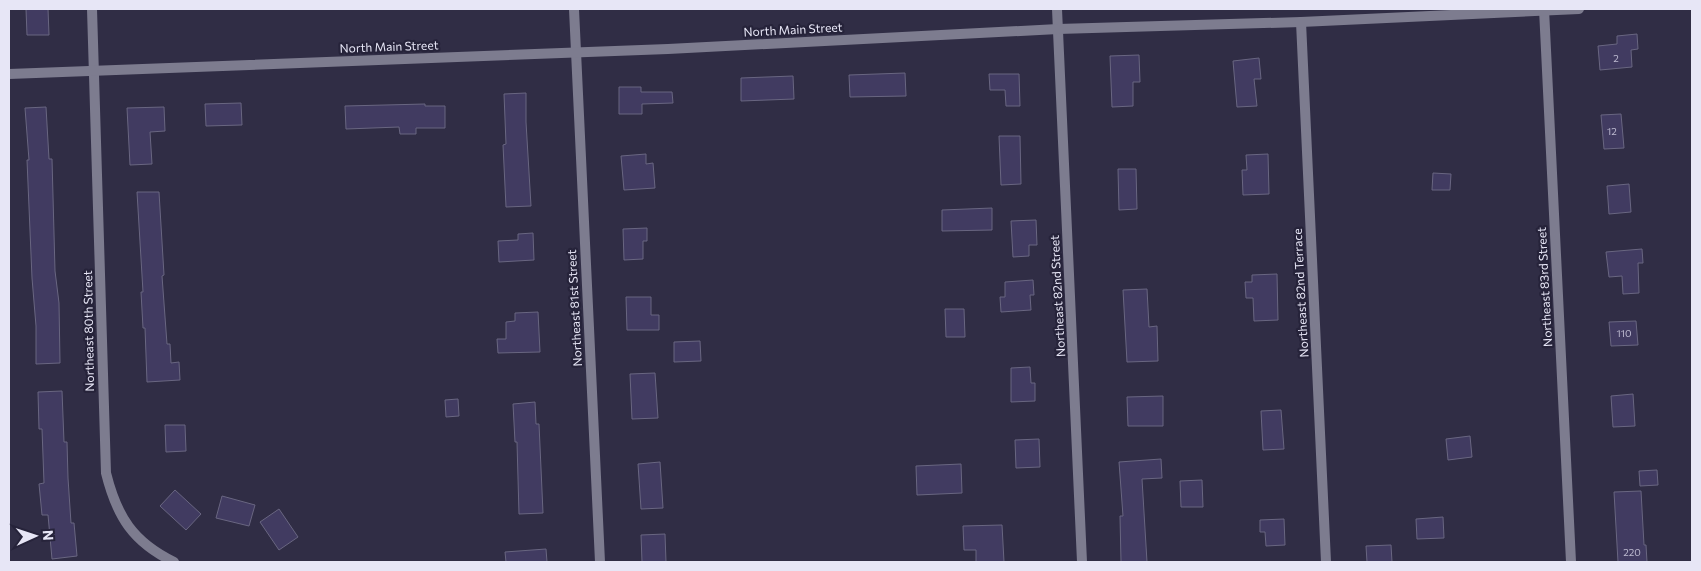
<svg xmlns="http://www.w3.org/2000/svg" width="1701" height="571" font-family="Commissioner,sans-serif">
<style>
.building{fill:#413b61;stroke:#696681}
.lines{fill:none;stroke-linecap:round;stroke-linejoin:round}
.minor{stroke:#7d7c8f;stroke-width:10}
.labels{text-anchor:middle;stroke-width:4.5;stroke-linejoin:round;paint-order:stroke}
.number-label{font-size:10px;fill:#bebbd1}
.street-label{font-size:12px;fill:#e7e6f6;stroke:#26233a}
</style>
<rect width="100%" height="100%" fill="#302d45"/>
<g class="building">
<polygon points="26,9 48,9 49,35 27,35"/>
<polygon points="1637,34 1638,49 1631,50 1632,67 1600,70 1598,46 1617,44 1617,36"/>
<polygon points="1139,55 1140,82 1133,82 1133,106 1112,107 1110,56"/>
<polygon points="1259,58 1261,79 1254,79 1257,106 1237,107 1233,61"/>
<polygon points="905,73 906,96 850,97 849,75"/>
<polygon points="989,74 1019,74 1020,106 1006,106 1005,90 990,90"/>
<polygon points="793,76 794,99 741,101 741,78"/>
<polygon points="619,87 641,87 641,92 672,92 673,103 642,104 642,114 619,114"/>
<polygon points="526,93 526,122 531,206 506,207 503,145 506,144 504,94"/>
<polygon points="241,103 242,125 206,126 205,104"/>
<polygon points="425,104 425,106 445,106 445,128 416,128 416,134 400,134 399,127 346,129 345,106"/>
<polygon points="46,107 49,159 52,159 55,271 59,303 60,363 36,364 36,326 32,278 27,160 29,160 25,108"/>
<polygon points="164,107 165,131 150,132 152,164 130,165 127,108"/>
<polygon points="1621,114 1624,148 1604,149 1601,115"/>
<polygon points="999,136 1020,136 1021,184 1001,185"/>
<polygon points="646,154 646,164 653,163 655,188 624,190 621,156"/>
<polygon points="1268,154 1269,194 1243,195 1242,170 1247,170 1246,155"/>
<polygon points="1118,169 1136,169 1137,209 1119,210"/>
<polygon points="1433,173 1451,174 1450,190 1432,190"/>
<polygon points="1629,184 1631,212 1609,214 1607,186"/>
<polygon points="137,192 159,192 164,275 162,276 167,344 170,344 171,363 179,362 180,380 147,382 145,328 143,328 141,292 143,292"/>
<polygon points="992,208 992,230 942,231 942,210"/>
<polygon points="1036,220 1037,245 1029,245 1029,256 1013,257 1011,221"/>
<polygon points="647,228 647,241 643,241 643,259 624,260 623,229"/>
<polygon points="533,233 534,260 499,262 498,241 518,240 518,234"/>
<polygon points="1642,249 1643,263 1638,263 1639,293 1623,294 1622,276 1609,277 1606,252"/>
<polygon points="1277,274 1278,320 1254,321 1253,298 1246,298 1245,282 1252,282 1252,275"/>
<polygon points="1033,280 1034,295 1030,295 1031,310 1001,312 1000,297 1005,297 1005,282"/>
<polygon points="1147,289 1149,327 1157,326 1158,361 1127,362 1123,290"/>
<polygon points="626,297 651,297 651,315 659,315 659,330 627,330"/>
<polygon points="945,309 964,309 965,337 946,337"/>
<polygon points="538,312 540,352 498,353 497,339 506,339 506,322 515,321 515,313"/>
<polygon points="1636,321 1638,345 1611,346 1609,322"/>
<polygon points="700,341 701,361 674,362 674,342"/>
<polygon points="1030,367 1031,383 1035,383 1035,401 1011,402 1011,368"/>
<polygon points="655,373 658,418 632,419 630,374"/>
<polygon points="62,391 64,442 67,442 68,478 71,523 74,523 77,556 52,559 48,515 42,515 39,484 44,483 42,429 39,429 38,392"/>
<polygon points="1633,394 1635,426 1613,427 1611,396"/>
<polygon points="1163,396 1163,426 1128,426 1127,397"/>
<polygon points="458,399 459,416 446,417 445,400"/>
<polygon points="535,402 536,424 539,424 543,513 519,514 517,442 515,442 513,404"/>
<polygon points="1281,410 1284,449 1263,450 1261,411"/>
<polygon points="165,425 185,425 186,451 166,452"/>
<polygon points="1470,436 1472,457 1448,460 1446,439"/>
<polygon points="1039,439 1040,467 1016,468 1015,440"/>
<polygon points="1161,459 1162,478 1142,479 1147,562 1121,562 1120,516 1123,516 1119,462"/>
<polygon points="660,462 663,508 641,509 638,464"/>
<polygon points="961,464 962,493 917,495 916,466"/>
<polygon points="1657,470 1658,485 1640,486 1639,471"/>
<polygon points="1202,480 1203,507 1181,507 1180,481"/>
<polygon points="175,490 201,514 186,530 160,506"/>
<polygon points="1641,491 1644,545 1646,545 1647,562 1618,562 1614,492"/>
<polygon points="222,496 255,505 249,526 216,518"/>
<polygon points="279,509 298,537 279,550 260,522"/>
<polygon points="1443,517 1444,538 1417,539 1416,519"/>
<polygon points="1284,519 1285,545 1266,546 1265,532 1260,532 1260,520"/>
<polygon points="1002,525 1004,562 976,562 976,550 964,550 963,526"/>
<polygon points="665,534 666,562 642,562 641,535"/>
<polygon points="1391,545 1392,562 1367,562 1366,546"/>
<polygon points="546,549 547,562 506,562 505,552"/>
</g>
<g class="lines">
<g class="minor">
<path d="M92,9L106,473C117,517 133,542 174,562"/>
<polyline points="574,9 600,562"/>
<polyline points="1057,9 1082,562"/>
<polyline points="1544,9 1571,562"/>
<polyline points="1301,22 1326,562"/>
<polyline points="9,74 668,49 1058,29 1301,22 1579,9"/>
</g>
</g>
<g class="labels">
<g class="number-label">
<text x="1616" y="62">2</text>
<text x="1612" y="135">12</text>
<text x="1624" y="337">110</text>
<text x="1632" y="556">220</text>
</g>
<g class="street-label">
<text transform="translate(793 30) rotate(-3)" y="4">North Main Street</text>
<text transform="translate(389 47) rotate(-2)" y="4">North Main Street</text>
<text transform="translate(1545 287) rotate(-93)" y="4">Northeast 83rd Street</text>
<text transform="translate(1301 293) rotate(-93)" y="4">Northeast 82nd Terrace</text>
<text transform="translate(1058 296) rotate(-93)" y="4">Northeast 82nd Street</text>
<text transform="translate(575 308) rotate(-93)" y="4">Northeast 81st Street</text>
<text transform="translate(89 331) rotate(-91)" y="4">Northeast 80th Street</text>
</g>
</g>
<rect width="1701" height="571" fill="none" stroke="#e7e6f6" stroke-width="20"/>
<g transform="translate(35 536) rotate(87)" stroke="#26233a" stroke-width="4" paint-order="stroke">
<path d="M0-4L9 19L0 12L-9 19Z" fill="#e7e6f6"/>
<text y="-8" font-size="14" font-weight="bold" text-anchor="middle" fill="#e7e6f6">N</text>
</g>
</svg>
